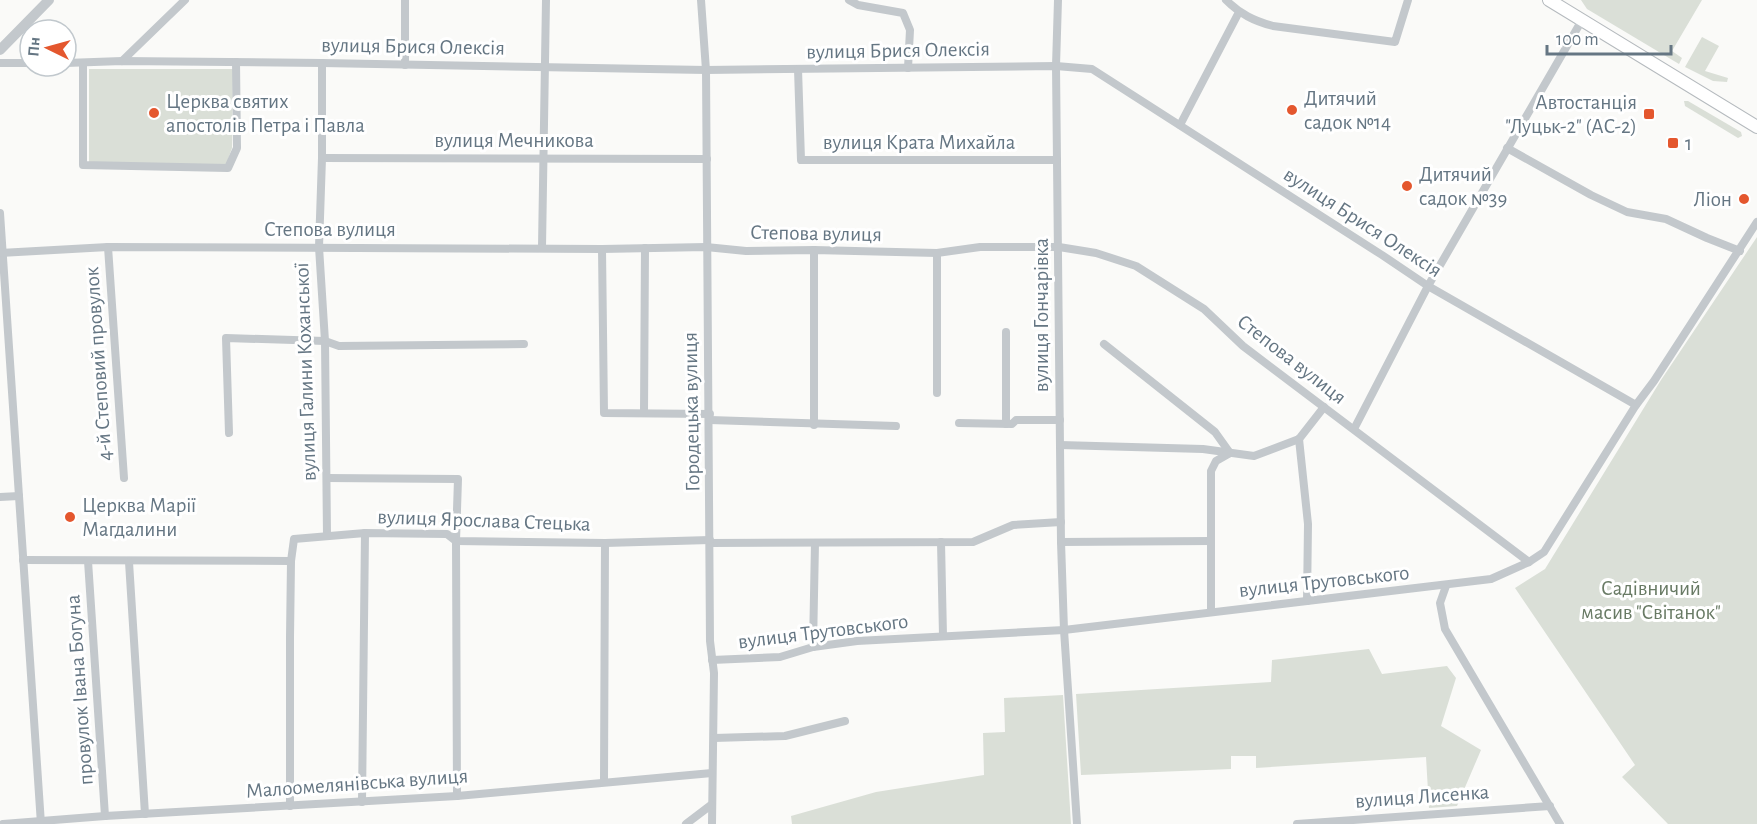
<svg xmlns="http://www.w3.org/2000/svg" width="1757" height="824" font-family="'Alegreya Sans',sans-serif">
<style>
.green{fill:#dadfd7}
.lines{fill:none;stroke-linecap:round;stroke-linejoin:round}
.primary-casing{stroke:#b5babe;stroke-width:14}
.minor{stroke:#c3c8cc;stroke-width:8}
.tertiary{stroke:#c3c8cc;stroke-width:10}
.primary{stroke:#fff;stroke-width:12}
.poi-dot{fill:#e4572e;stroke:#fff;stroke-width:2}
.labels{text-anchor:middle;stroke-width:6;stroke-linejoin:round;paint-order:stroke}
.street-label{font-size:21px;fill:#657683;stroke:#fff}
.poi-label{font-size:21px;fill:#657683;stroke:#fff;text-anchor:start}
.park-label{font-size:21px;fill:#687a64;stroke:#fff}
</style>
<rect width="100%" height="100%" fill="#fafaf8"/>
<g class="green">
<polygon points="1581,0 1702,0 1672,51 1682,58 1679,64 1587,9"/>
<polygon points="1702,37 1719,46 1705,71 1728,78 1727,82 1713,81 1685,67"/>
<polygon points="89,69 233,69 232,148 226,165 89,162"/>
<polygon points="1684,101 1688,101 1741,132 1742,136 1738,138 1685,106"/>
<polygon points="1757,237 1757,824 1668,824 1622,777 1635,765 1515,588 1545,569 1661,380"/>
<polygon points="1369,649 1382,674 1447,666 1456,678 1441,726 1481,750 1457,806 1429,808 1426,757 1256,768 1256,756 1231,756 1231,769 1081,775 1076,694 1271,682 1272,660"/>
<polygon points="1063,695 1071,824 792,824 791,816 876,792 984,775 983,733 1005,732 1004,698"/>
</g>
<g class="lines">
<g class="primary-casing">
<polyline id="primary" points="1549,0 1757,127"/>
</g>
<g class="minor">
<polyline points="405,0 405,65"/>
<polyline points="701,0 706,70 710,641 714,673 712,824"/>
<polyline points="849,0 858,5 903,13 910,30 908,68"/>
<polyline points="1058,0 1056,66 1061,542 1064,630 1077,824"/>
<path d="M1226,0C1240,14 1254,21 1273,26L1395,42L1408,0"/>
<polyline points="122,61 185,0"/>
<polyline points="0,63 30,63"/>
<polyline points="66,63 122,61 322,63 706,70 1056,66 1092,69 1382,255 1428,286 1636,405"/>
<polyline points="83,63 83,165 228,168 237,148 236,62"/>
<polyline points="322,63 322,158 319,247 325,341 327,536"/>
<polyline points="798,69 801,160 1057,160"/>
<polyline points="1180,125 1239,12"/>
<polyline points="1507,148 1591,195 1627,212 1666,219 1707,238 1740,251"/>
<polyline points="322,158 707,159"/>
<polyline points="0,213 41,824"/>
<polyline points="108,247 124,478"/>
<polyline points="542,247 546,0"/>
<polyline points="602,249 604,413 710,414"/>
<polyline points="0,253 108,247 602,249 706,247 746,251 814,250 937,253 980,247 1059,247 1096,253 1136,266 1204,309 1243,346 1529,562"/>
<polyline points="1104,344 1215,432 1230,453"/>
<polyline points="937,393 937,253"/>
<polyline points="644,413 645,248"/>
<polyline points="710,420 896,426"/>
<polyline points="959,423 1012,424 1016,420 1060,420"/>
<polyline points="1006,424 1006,332"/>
<polyline points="814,425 814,250"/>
<polyline points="1354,429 1428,286 1582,20"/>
<polyline points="229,433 226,338 325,341 339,346 524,344"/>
<polyline points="1299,439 1308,524 1307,601"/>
<polyline points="1060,445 1203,449 1254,456 1299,439 1324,407"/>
<polyline points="327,478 458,479 456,541 457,796"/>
<polyline points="0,497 19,496"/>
<polyline points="941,542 943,636"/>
<polyline points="1061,542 1211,541"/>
<polyline points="710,543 973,542 1013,525 1061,522"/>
<polyline points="23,560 291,561"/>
<polyline points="88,561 105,816"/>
<polyline points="129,562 145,814"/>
<polyline points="1446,586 1440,603 1445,629 1560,824"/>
<polyline points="1211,612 1211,471 1216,461 1230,453"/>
<polyline points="813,647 815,543"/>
<polyline points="712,660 780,657 813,647 857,641 1064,630 1491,579 1529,562 1544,552 1636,405 1654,381 1757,222"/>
<polyline points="714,738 785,736 845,721"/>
<polyline points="604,781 605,543"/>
<polyline points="362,802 365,533"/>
<polyline points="290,806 290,637 291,561 294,539 365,533 447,534 456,541 605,543 710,540"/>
<polyline points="3,824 105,816 457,796 712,773"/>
<polyline points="686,824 711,805"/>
<polyline points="1297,824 1550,806"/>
</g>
<polyline class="tertiary" points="0,50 49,0"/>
<use href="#primary" class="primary"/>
</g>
<g class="poi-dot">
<circle cx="1292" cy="110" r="6"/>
<circle cx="154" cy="113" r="6"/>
<rect x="1643" y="108" width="12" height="12" rx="3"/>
<rect x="1667" y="137" width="12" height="12" rx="3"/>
<circle cx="1407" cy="186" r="6"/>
<circle cx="1744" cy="199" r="6"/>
<circle cx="70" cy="517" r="6"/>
</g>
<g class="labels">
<g class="street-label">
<text transform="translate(413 46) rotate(1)" y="7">вулиця Брися Олексія</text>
<text transform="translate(898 50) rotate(-1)" y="7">вулиця Брися Олексія</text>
<text x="514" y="147">вулиця Мечникова</text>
<text x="919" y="149">вулиця Крата Михайла</text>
<text transform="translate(1363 222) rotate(33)" y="7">вулиця Брися Олексія</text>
<text x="330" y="236">Степова вулиця</text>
<text transform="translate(816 233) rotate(1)" y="7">Степова вулиця</text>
<text transform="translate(1041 315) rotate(-90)" y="7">вулиця Гончарівка</text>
<text transform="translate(1292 359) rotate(38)" y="7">Степова вулиця</text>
<text transform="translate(98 364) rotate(-94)" y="7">4-й Степовий провулок</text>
<text transform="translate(305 372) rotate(-92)" y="7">вулиця Галини Коханської</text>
<text transform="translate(691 412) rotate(-91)" y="7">Городецька вулиця</text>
<text transform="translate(484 520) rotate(2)" y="7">вулиця Ярослава Стецька</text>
<text transform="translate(1324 581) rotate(-6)" y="7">вулиця Трутовського</text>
<text transform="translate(823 631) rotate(-7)" y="7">вулиця Трутовського</text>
<text transform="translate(79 690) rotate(-94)" y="7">провулок Івана Богуна</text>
<text transform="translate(357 783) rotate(-4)" y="7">Малоомелянівська вулиця</text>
<text transform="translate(1422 796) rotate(-4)" y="7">вулиця Лисенка</text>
</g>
<g class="poi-label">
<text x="1304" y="105">Дитячий<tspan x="1304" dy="24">садок №14</tspan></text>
<text x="166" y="108">Церква святих<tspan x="166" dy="24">апостолів Петра і Павла</tspan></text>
<text x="1637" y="109" text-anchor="end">Автостанція<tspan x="1637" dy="24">"Луцьк-2" (АС-2)</tspan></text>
<text x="1685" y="150">1</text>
<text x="1419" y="181">Дитячий<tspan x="1419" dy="24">садок №39</tspan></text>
<text x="1732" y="206" text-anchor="end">Ліон</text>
<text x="82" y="512">Церква Марії<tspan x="82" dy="24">Магдалини</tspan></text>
</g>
<g class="park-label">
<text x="1651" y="595">Садівничий<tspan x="1651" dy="24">масив "Світанок"</tspan></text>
</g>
</g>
<g transform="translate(48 48) rotate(275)"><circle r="28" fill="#ffffff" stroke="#c1c8cd" stroke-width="1.5"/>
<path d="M0-4.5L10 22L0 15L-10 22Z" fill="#e4572e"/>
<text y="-9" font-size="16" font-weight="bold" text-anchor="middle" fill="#657683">Пн</text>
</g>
<path d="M1547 45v9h124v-9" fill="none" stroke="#657683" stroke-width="3"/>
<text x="1556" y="45" font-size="18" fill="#657683" stroke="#ffffff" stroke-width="4.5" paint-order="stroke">100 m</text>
</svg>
